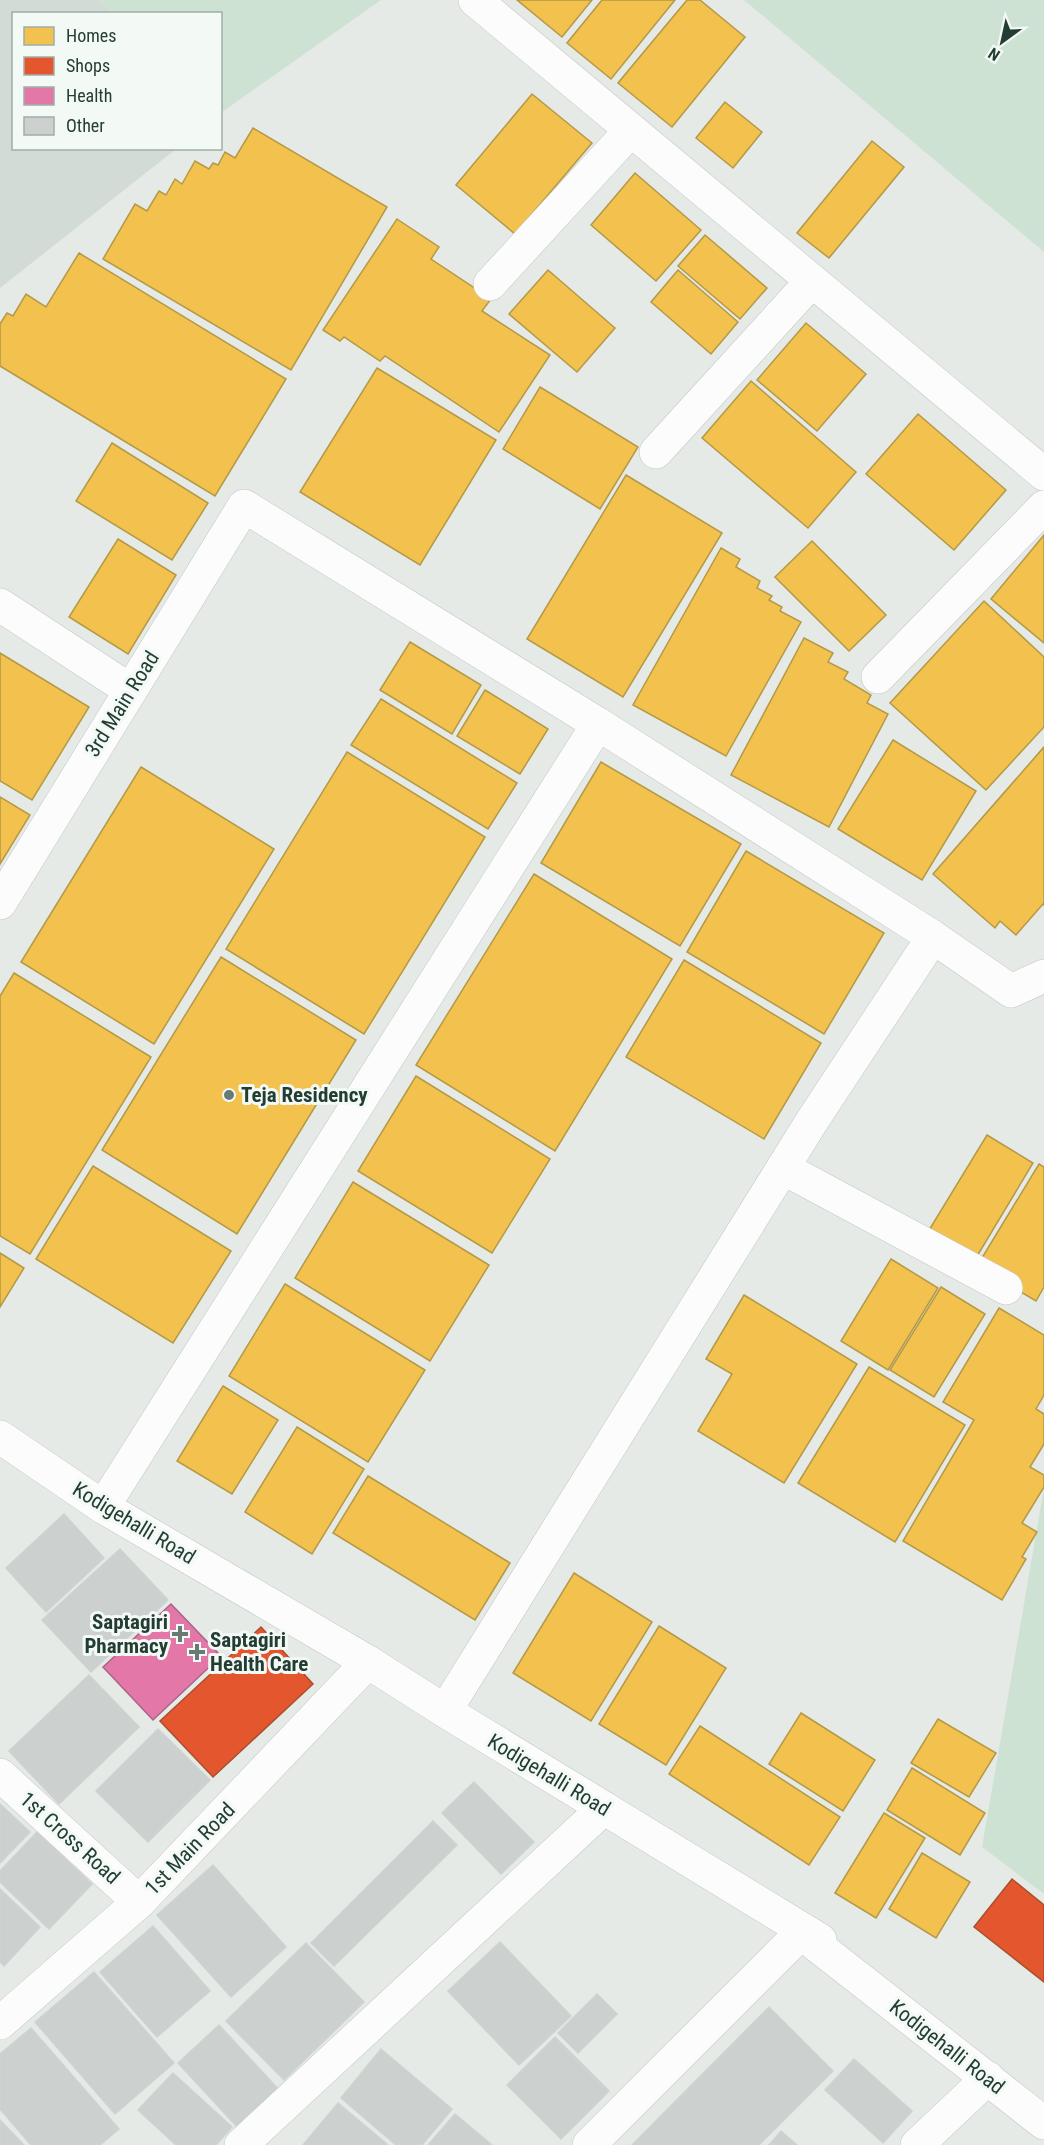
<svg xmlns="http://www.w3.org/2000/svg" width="1044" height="2145" font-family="'Roboto Condensed',sans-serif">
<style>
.built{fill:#d3dbd7}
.green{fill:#cee2d3}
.homes{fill:#f2c14e;stroke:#b49946;stroke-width:1.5}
.shops{fill:#e4572e;stroke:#aa4f30;stroke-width:1.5}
.health{fill:#e377a8;stroke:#a96685;stroke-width:1.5}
.building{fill:#ccd1cf;stroke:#cdd3d0;stroke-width:1.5}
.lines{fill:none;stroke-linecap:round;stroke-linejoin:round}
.minor-casing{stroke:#c2c7c4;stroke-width:34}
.minor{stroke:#fbfcfb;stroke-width:33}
.poi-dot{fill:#677a73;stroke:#f3f9f5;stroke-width:2}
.labels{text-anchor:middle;stroke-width:6;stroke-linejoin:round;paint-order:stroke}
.street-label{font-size:21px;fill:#233d34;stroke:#f3f9f5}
.poi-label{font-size:21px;font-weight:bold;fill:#233d34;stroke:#f3f9f5;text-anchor:start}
</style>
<rect width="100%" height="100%" fill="#e5eae7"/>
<polygon class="built" points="0,0 99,0 114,13 14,14 14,148 176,149 0,288"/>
<g class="green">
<polygon points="99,0 381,0 222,112 220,111 220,14 114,13"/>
<polygon points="744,0 1044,0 1044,252"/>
<polygon points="1044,1488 1044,1894 982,1847"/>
</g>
<g class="homes">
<polygon points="517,0 592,0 562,37"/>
<polygon points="602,0 675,0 611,79 567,43"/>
<polygon points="687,0 700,0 745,37 672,127 618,83"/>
<polygon points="532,94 592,143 515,234 456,185"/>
<polygon points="725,102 762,132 733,168 696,138"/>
<polygon points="253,128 387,207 291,370 103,259 135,204 147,211 159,191 166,195 175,179 182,184 195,161 209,169 213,163 218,165 225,152 235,158"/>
<polygon points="872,141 904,167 829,258 797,233"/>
<polygon points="635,173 701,230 656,281 591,225"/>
<polygon points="397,219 439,247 431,259 491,299 482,311 550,355 499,432 385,356 380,361 344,337 340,341 323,330"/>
<polygon points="705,235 767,288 740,319 678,266"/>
<polygon points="79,253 286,379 215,496 0,366 0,324 7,313 13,316 26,294 46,307"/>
<polygon points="548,270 615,328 577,372 509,314"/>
<polygon points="678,270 738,322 711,354 651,302"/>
<polygon points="806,323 866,374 817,431 757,380"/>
<polygon points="377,368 496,440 420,565 300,492"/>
<polygon points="751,381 856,472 808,528 702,438"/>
<polygon points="540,387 638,447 600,509 503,449"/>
<polygon points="918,414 1006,490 954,550 866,474"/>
<polygon points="112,443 208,503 172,560 76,501"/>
<polygon points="626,475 722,533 623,697 527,639"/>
<polygon points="1044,535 1044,643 991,599"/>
<polygon points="118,539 176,575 128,654 69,617"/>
<polygon points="812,541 886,615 849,651 775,577"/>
<polygon points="721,548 740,559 736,567 760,581 757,588 772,596 769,600 782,607 780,611 801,622 726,756 633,705"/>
<polygon points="984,601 1044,657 1044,727 986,790 890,703"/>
<polygon points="804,638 833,653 828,662 848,672 844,679 871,695 867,703 888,714 829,827 731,775"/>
<polygon points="410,642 481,685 452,734 380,690"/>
<polygon points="0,653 89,707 32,800 0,781"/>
<polygon points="485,690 548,729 520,774 457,736"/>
<polygon points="381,699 517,783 488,829 351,745"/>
<polygon points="893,740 976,791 922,880 838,829"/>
<polygon points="1044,747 1044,905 1043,904 1016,935 1000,921 995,928 933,874"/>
<polygon points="347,752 485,837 364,1034 226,949"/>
<polygon points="601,762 741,844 680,946 541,863"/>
<polygon points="141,767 274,849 154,1044 21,962"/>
<polygon points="0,797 30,815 0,864"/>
<polygon points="746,851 884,933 824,1034 687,952"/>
<polygon points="534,874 672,959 555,1151 416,1065"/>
<polygon points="221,957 356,1040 237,1234 102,1150"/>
<polygon points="684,960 821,1043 764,1139 626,1057"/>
<polygon points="14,973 151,1057 30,1254 0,1236 0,996"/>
<polygon points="416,1076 550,1159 492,1253 358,1171"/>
<polygon points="987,1135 1033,1163 973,1263 926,1235"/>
<polygon points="1039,1164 1044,1167 1044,1287 1036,1301 977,1266"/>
<polygon points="93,1166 231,1251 173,1343 36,1259"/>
<polygon points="353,1182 489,1265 430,1361 295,1278"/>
<polygon points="0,1253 24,1268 0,1307"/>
<polygon points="891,1259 938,1288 888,1370 841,1341"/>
<polygon points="285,1284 425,1370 368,1462 229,1376"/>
<polygon points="941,1287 985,1314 934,1397 890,1370"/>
<polygon points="744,1295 857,1364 784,1483 698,1431 732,1374 706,1359"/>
<polygon points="999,1308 1044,1335 1044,1395 1036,1409 1044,1414 1044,1444 1030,1467 1044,1475 1044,1487 1022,1523 1037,1532 1022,1557 1026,1559 1002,1600 903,1541 974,1420 943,1402"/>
<polygon points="869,1367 965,1425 895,1542 798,1483"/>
<polygon points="223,1386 278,1420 232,1494 177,1461"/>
<polygon points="297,1427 364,1469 312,1554 245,1512"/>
<polygon points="368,1476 510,1563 475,1620 333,1533"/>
<polygon points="574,1573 652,1622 591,1721 513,1673"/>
<polygon points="659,1626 726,1668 666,1765 599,1724"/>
<polygon points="801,1713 875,1760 843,1811 769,1764"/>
<polygon points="938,1719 996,1753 969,1797 911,1763"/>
<polygon points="700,1726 840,1817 809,1865 669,1774"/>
<polygon points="912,1768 985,1813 960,1855 887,1810"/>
<polygon points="884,1813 925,1838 876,1918 835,1893"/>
<polygon points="922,1853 970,1882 936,1938 889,1909"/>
</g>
<g class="shops">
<polygon points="261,1627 313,1684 213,1777 160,1721"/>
<polygon points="1012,1879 1044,1905 1044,1982 974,1927"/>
</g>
<polygon class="health" points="171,1604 221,1656 153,1720 103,1667"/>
<g class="building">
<polygon points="64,1514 104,1558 46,1612 6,1568"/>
<polygon points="120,1549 168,1600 91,1672 42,1620"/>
<polygon points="89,1675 139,1727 59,1804 9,1751"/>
<polygon points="158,1729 210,1780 148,1842 96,1791"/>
<polygon points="474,1782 534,1842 501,1874 442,1813"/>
<polygon points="0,1804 30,1832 0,1863"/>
<polygon points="433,1821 457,1845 334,1966 311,1943"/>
<polygon points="37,1832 92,1884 49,1929 0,1882 0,1871"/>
<polygon points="213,1865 286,1947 231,1997 157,1915"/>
<polygon points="0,1889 40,1927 4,1966 0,1962"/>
<polygon points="153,1926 210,1991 157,2037 100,1972"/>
<polygon points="500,1942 571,2016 519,2065 448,1991"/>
<polygon points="306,1943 364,2002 284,2080 226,2021"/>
<polygon points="94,1972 174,2063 115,2114 35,2022"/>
<polygon points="597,1994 617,2014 578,2053 558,2033"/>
<polygon points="769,2007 833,2071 759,2145 632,2145"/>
<polygon points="219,2025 281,2092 240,2130 178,2063"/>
<polygon points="31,2028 119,2129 100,2145 31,2145 0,2109 0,2054"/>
<polygon points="555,2037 609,2091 561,2139 507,2085"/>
<polygon points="381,2049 452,2109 422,2145 396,2145 341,2098"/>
<polygon points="854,2059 912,2111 883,2143 825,2090"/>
<polygon points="173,2073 232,2127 216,2145 176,2145 138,2110"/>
<polygon points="338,2103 388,2145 303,2145"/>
<polygon points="455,2114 492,2145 428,2145"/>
<polygon points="0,2120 24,2145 0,2145"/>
<polygon points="781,2131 797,2145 769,2145"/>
</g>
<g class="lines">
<g class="minor-casing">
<g id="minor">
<polyline points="475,0 1044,474"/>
<polyline points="490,284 631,130"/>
<polyline points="656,452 812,281"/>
<polyline points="0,605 130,690"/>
<polyline points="878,677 1044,507"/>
<polyline points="0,903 244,506 598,724 103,1507"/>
<polyline points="933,937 1011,991 1044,976"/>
<polyline points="783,1168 1006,1288"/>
<polyline points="0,1437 103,1507 368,1662 445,1711 820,1940 801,1933 1044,2123"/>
<polyline points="445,1711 812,1121 933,937 598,724"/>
<polyline points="0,1775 139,1902"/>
<polyline points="0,2023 139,1902 368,1662"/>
<polyline points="241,2145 604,1808"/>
<polyline points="589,2145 801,1933"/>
<polyline points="917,2145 988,2078"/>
</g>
</g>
<use href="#minor" class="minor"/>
</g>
<g class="poi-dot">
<circle cx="229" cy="1095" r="6"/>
<path d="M177 1625h6v6h6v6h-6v6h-6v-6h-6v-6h6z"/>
<path d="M194 1643h6v6h6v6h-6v6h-6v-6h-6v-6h6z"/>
</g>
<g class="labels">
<g class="street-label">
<text transform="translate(122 704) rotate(-58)" y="7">3rd Main Road</text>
<text transform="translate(134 1523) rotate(31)" y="7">Kodigehalli Road</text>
<text transform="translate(549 1775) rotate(31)" y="7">Kodigehalli Road</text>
<text transform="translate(70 1838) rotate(42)" y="7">1st Cross Road</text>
<text transform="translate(190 1849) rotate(-46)" y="7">1st Main Road</text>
<text transform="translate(947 2047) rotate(38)" y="7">Kodigehalli Road</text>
</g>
<g class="poi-label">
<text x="241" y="1102">Teja Residency</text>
<text x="168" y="1629" text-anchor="end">Saptagiri<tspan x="168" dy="24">Pharmacy</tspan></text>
<text x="210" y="1647">Saptagiri<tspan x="210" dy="24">Health Care</tspan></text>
</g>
</g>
<rect x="12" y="12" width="210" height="138" fill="#f3f9f5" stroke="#a0aea8" stroke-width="1.5"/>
<rect x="24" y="27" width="30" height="18" fill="#f2c14e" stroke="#a0aea8" stroke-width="1.5"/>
<text x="66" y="42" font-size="18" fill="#233d34">Homes</text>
<rect x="24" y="57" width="30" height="18" fill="#e4572e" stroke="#a0aea8" stroke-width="1.5"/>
<text x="66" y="72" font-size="18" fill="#233d34">Shops</text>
<rect x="24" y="87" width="30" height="18" fill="#e377a8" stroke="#a0aea8" stroke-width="1.5"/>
<text x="66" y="102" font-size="18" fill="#233d34">Health</text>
<rect x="24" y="117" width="30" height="18" fill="#ccd1cf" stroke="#a0aea8" stroke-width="1.5"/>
<text x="66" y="132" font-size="18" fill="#233d34">Other</text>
<g transform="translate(1002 42) rotate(213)" stroke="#f3f9f5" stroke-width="4.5" paint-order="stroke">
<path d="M0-4.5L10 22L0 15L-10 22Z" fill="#233d34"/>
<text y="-9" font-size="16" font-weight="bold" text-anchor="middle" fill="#233d34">N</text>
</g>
</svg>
